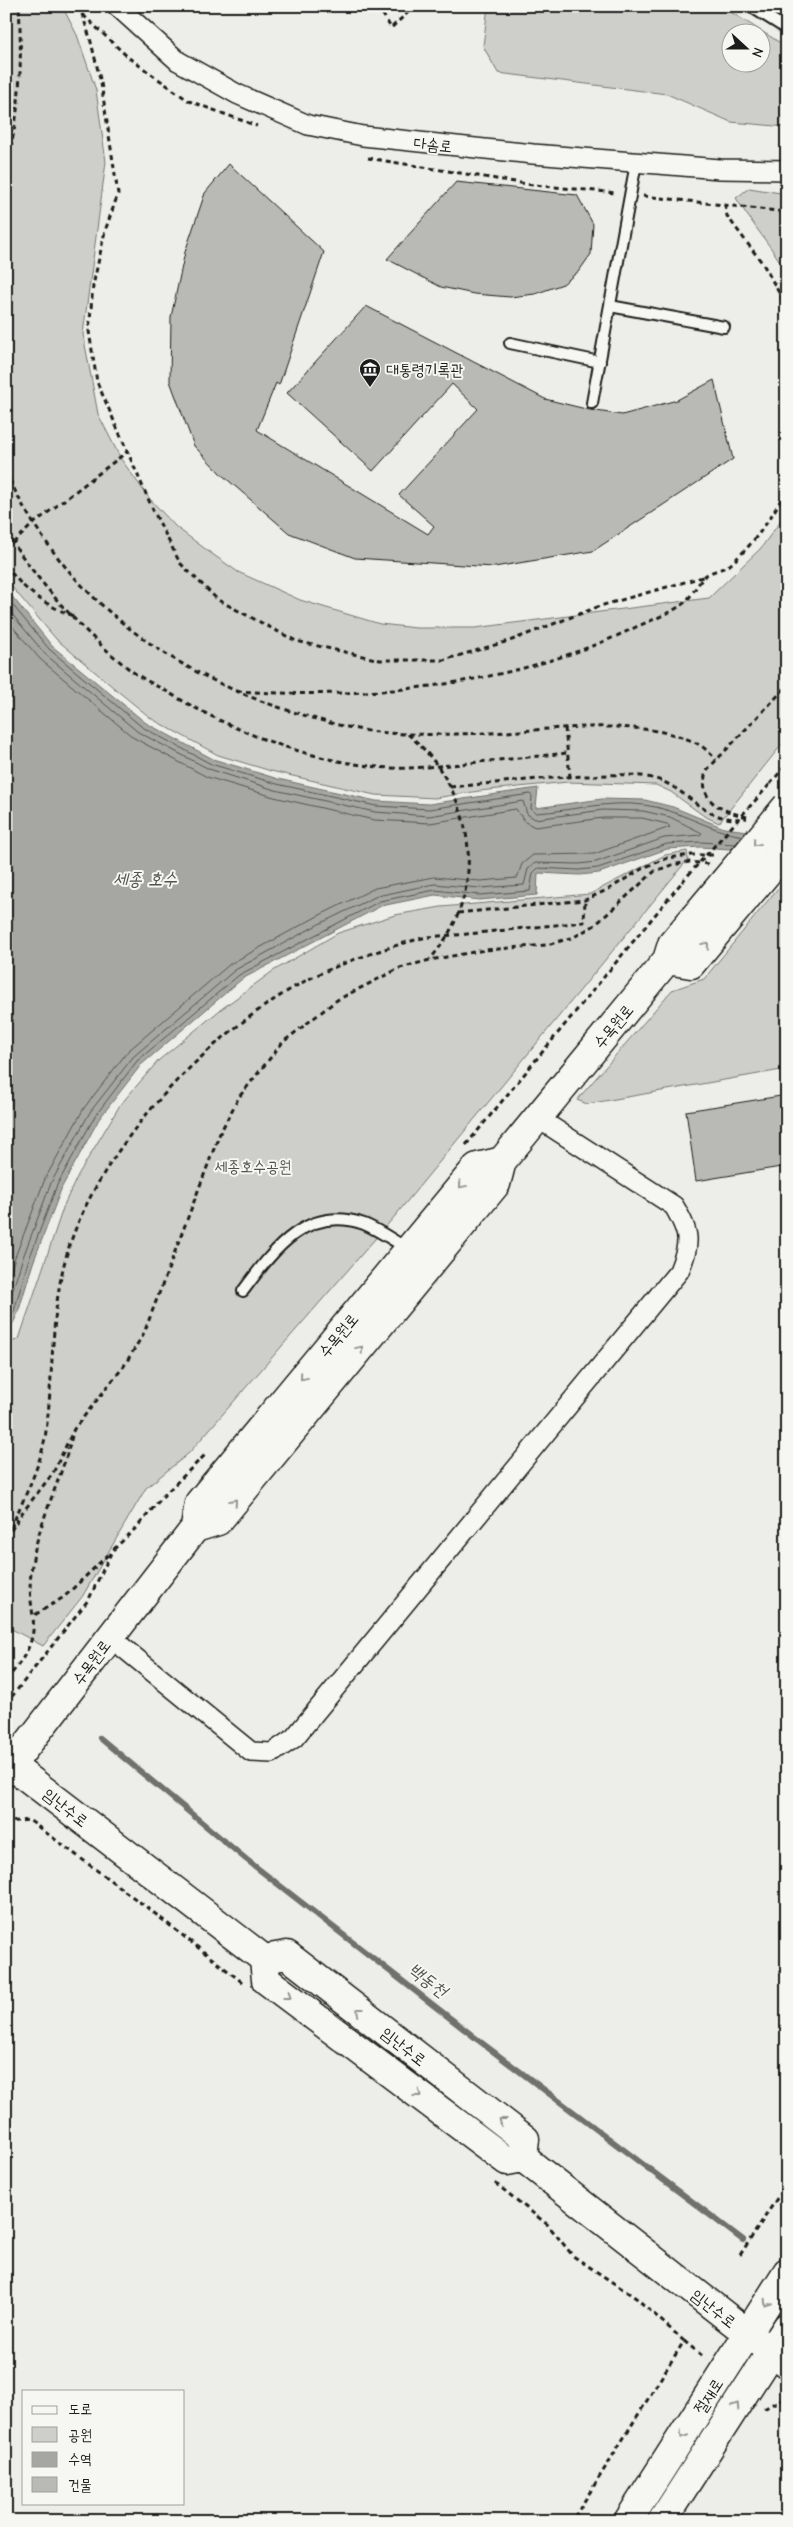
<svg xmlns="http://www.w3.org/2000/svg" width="793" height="2527" font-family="'Comic Neue','Poor Story',sans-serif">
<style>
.green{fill:#cececb;stroke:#757574;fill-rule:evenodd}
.water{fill:#a6a6a3;stroke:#6f6f6d}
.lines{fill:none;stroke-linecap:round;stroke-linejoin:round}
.shore{stroke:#535352;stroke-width:1}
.stream{stroke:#6f6f6d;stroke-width:6}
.building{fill:#b9b9b6;stroke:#1c1c1c}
.lane-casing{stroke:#1c1c1c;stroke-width:14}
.street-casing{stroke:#1c1c1c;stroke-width:22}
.secondary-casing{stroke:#1c1c1c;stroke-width:31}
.path{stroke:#1c1c1c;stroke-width:3;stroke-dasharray:5 4;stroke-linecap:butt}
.lane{stroke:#f6f6f2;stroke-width:10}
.street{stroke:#f6f6f2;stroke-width:19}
.secondary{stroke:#f6f6f2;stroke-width:28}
.secondary-bridge-casing{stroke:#1c1c1c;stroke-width:31;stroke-linecap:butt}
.path-bridge{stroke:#1c1c1c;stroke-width:3;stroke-dasharray:5 4;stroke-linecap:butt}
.secondary-bridge{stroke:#f6f6f2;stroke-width:28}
.oneway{stroke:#949492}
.labels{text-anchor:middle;stroke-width:4;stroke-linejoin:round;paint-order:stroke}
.street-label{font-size:16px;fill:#1c1c1c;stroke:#f6f6f2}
.poi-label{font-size:16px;fill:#1c1c1c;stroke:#f6f6f2;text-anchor:start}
.park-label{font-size:16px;fill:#515151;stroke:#f6f6f2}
.water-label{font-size:18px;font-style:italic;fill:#535352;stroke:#f6f6f2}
</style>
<rect width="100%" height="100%" fill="#edede9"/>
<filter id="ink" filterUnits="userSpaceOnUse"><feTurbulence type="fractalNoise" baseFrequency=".02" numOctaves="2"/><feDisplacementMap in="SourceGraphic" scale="10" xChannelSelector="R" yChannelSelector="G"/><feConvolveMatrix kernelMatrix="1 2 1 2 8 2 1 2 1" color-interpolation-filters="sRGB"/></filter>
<g filter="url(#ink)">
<g class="green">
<polygon points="6,6 62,6 77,35 96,90 106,162 83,334 98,414 121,459 149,498 176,527 208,551 238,572 300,600 380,624 416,628 475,628 709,598 761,548 787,512 787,738 719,823 704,816 671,792 656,785 568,782 479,791 435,798 375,795 271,771 218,755 152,719 120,693 56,639 6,580"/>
<path d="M488,6H721L787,47V127L731,122L667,94L498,73L483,46ZM730,32H760V62H730Z"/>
<path d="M749,188L787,194V273C772,247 752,224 736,198Z"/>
<polygon points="687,851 688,859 395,1216 189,1453 146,1488 82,1597 43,1646 6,1626 6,1344 19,1339 64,1205 78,1175 120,1105 159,1060 220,1010 273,971 338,933 395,915 441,907 590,894 665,855"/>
<polygon points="787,877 787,1069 587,1104 577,1100 672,990 704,979"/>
</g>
<polygon class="water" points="6,589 52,646 146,723 213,759 278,779 376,801 429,804 538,788 536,808 602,799 645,800 673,807 724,828 787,836 787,853 700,847 667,849 599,873 580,875 538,873 537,895 479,900 435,895 381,906 242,979 141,1065 99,1119 62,1187 33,1263 18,1313 6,1338"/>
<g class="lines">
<g class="shore">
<path d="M6,597L49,649L142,727L211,764L277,784L376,806L429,809L530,794L532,796L531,809L536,813C572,811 607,800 644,805C679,809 708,831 743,836"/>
<polyline points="6,607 45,654 138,732 209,769 275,790 375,812 429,816 523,801 527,814 535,819 603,810 643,811 670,817 702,833 700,835 664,838 596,862 579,864 535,863 528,869 524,885 480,888 434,884 377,896 319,924 235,970 133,1057 90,1112 51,1183 22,1260 6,1312"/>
<polyline points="6,619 40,659 134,738 207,777 274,797 374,820 430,823 516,809 525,822 535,827 603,818 642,818 667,824 670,827 594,854 533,855 522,864 517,878 480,881 434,877 375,888 316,917 230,964 128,1051 84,1108 45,1179 15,1257 6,1287"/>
<polyline points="6,1326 14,1311 28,1262 57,1185 95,1116 137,1061 239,975 380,901 435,890 479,895 530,891 533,873 538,868 579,870 598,868 667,844 700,842 736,844"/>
</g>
<g class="stream">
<polyline points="6,1669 8,1671"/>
<polyline points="100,1738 247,1860 482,2043 743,2240"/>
</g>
</g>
<g class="building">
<polygon points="229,164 324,252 279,385 276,383 257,430 428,534 434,526 399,495 478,409 452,384 373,471 287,393 366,306 545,399 590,410 622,415 677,400 714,380 733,459 593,551 494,567 355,558 289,533 221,474 194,446 170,381 171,317 185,252 205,193"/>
<polygon points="456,182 577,195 593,224 591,254 579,271 563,284 535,294 510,297 474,294 441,287 387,259"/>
<polygon points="787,1095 787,1166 696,1181 686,1111"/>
</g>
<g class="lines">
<g class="lane-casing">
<g id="lane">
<polyline points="750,6 787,29"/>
<polyline points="610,306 724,327"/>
<polyline points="510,343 600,362"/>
<polyline points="592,403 636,163"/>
<path d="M243,1291C273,1251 306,1204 364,1224C379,1230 394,1241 408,1249"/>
</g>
</g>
<g class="street-casing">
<g id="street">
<polyline points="117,6 178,61 237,94 308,125 363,136 533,154 720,169 787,170"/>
<path d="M110,1637L251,1752L272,1753L294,1738L679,1271C691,1241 690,1234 674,1206L536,1117"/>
</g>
</g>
<g class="secondary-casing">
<g id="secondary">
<polyline points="667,960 691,964 745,899"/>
<polyline points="195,1528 218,1521 496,1184 502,1161 667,960 672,944 724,882"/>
<polyline points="12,1766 264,1959 287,1955 525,2139 523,2158"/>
<polyline points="6,1772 195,1528 199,1503 477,1167 502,1161"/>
<polyline points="264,1959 266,1980 507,2161 523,2158 787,2364"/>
<polyline points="628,2521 787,2272"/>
<polyline points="662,2521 787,2327"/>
</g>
</g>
<g class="path">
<polyline points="77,6 82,14 90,38 101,83 118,194 105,231 93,286 89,331 97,382 153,510 180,563 218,600 296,641 380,660 444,660 512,640 600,606 706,576"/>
<polyline points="378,6 391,28 415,6"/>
<polyline points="83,15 129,58 189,101 257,126"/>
<polyline points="368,158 533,185 617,193"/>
<path d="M6,165C21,115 22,58 19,6"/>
<polyline points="643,196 787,212"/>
<polyline points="725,205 727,216 763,264 787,307"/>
<path d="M6,472C61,594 165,671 290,711C319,720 348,729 378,732C414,736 453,734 490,733C548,730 645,716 698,744C704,747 711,754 716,760"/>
<path d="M6,532C37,582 86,636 133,672C143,679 155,685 166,691C233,732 310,762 389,768C413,769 438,766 461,764C496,760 532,757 567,753"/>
<polyline points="13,543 33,524 128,451"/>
<path d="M6,565C23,591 46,605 73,616"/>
<path d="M237,691C372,700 514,686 636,627C649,621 674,612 684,603C692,596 697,584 705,576C712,570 725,570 732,563C754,543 775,514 787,487"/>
<polyline points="565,728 570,777"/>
<path d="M408,734C476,792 491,891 430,959"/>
<polyline points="770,784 787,764"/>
<path d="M450,787C496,783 541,778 587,776C608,775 631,773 652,778C690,787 702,825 747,818"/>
<path d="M747,817C721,810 698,803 706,771L787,686"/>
<polyline points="458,913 585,900 609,889 645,867 668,858 691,855 716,855"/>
<polyline points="466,1145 682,882"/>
<path d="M72,1436C61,1482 35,1528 31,1573C29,1588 31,1602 33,1616L64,1597L110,1553"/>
<path d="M11,1528C24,1497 42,1464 46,1431C54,1373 50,1314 66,1257C96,1149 208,1034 305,981C335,965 382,949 415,940C431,935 450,936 467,934C506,930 545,926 584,922L585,900"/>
<polyline points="6,1538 22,1513 53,1473 74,1429 124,1366 144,1333 220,1133 239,1097 283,1042 337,1000 400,968 430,960 485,950 547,945 574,937 595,925 655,871 672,865 689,862 709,864"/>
<path d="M6,1680C23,1660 36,1643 33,1616"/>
<polyline points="6,1704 89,1599 112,1551 138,1526 164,1495 206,1454"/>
<polyline points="6,1826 9,1822 29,1820 149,1909 242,1982"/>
<polyline points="495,2183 548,2225 573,2256 636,2298 684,2341 572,2521"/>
<polyline points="740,2255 787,2183"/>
<polyline points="684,2341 705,2358"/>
<polyline points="764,2409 787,2396"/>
</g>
<use href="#lane" class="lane"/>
<use href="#street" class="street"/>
<use href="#secondary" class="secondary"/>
<g class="secondary-bridge-casing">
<g id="secondary-bridge">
<polyline points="724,882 787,806"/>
<polyline points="745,899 787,849"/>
</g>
</g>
<polyline class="path-bridge" points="682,882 770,784"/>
<use href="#secondary-bridge" class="secondary-bridge"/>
</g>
<defs><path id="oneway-chevron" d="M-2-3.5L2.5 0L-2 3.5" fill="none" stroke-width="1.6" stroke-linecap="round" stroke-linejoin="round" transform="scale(1.25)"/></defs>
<g class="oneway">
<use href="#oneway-chevron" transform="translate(756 843) rotate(130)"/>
<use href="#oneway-chevron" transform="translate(706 945) rotate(-50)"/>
<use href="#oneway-chevron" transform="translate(462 1185) rotate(130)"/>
<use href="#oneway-chevron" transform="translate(360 1349) rotate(-50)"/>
<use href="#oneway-chevron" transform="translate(303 1377) rotate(130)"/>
<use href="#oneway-chevron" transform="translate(234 1502) rotate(-50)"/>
<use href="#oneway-chevron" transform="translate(288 1996) rotate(37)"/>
<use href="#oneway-chevron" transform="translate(359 2011) rotate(-142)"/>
<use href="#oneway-chevron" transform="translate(418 2094) rotate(37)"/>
<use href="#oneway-chevron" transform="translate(502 2121) rotate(-142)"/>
<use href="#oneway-chevron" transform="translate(767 2303) rotate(122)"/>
<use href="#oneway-chevron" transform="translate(736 2406) rotate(-57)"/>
<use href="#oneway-chevron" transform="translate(683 2435) rotate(123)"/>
</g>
</g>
<defs>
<g id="museum-pin" transform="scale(1.125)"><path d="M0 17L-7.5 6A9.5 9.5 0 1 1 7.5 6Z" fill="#1c1c1c" stroke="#f6f6f2"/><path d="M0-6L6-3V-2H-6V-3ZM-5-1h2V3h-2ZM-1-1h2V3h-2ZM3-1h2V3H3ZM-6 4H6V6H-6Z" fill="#fff"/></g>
</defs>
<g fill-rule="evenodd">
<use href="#museum-pin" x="370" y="369"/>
</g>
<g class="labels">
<g class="street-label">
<text transform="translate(433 144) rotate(6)" y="6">다솜로</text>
<text transform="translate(613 1026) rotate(-50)" y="6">수목원로</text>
<text transform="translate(338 1335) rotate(-50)" y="6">수목원로</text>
<text transform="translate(91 1662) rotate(-53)" y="6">수목원로</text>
<text transform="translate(66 1807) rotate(38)" y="6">임난수로</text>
<text transform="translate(404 2046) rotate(38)" y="6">임난수로</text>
<text transform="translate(714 2308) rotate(38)" y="6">임난수로</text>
<text transform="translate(708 2396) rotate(-57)" y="6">절재로</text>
</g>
<g class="poi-label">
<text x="386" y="375">대통령기록관</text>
</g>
<g class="park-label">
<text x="253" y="1172">세종호수공원</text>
</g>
<g class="water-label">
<text x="145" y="885">세종 호수</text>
<text transform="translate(428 1980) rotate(37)" y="6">백동천</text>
</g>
</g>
<rect width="793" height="2527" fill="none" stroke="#f6f6f2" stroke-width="25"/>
<rect x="12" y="12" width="768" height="2502" fill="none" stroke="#1c1c1c" stroke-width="2" filter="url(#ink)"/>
<rect x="22" y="2390" width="162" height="115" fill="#f6f6f2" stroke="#9f9f9c"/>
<rect x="32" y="2406" width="25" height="8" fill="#f6f6f2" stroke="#9f9f9c"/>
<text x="68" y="2414" font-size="15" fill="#1c1c1c">도로</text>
<rect x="32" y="2427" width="25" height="15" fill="#cececb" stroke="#9f9f9c"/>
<text x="68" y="2440" font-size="15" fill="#1c1c1c">공원</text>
<rect x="32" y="2452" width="25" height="15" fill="#a6a6a3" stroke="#9f9f9c"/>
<text x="68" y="2464" font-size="15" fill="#1c1c1c">수역</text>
<rect x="32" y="2477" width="25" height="15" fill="#b9b9b6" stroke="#9f9f9c"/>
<text x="68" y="2490" font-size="15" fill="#1c1c1c">건물</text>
<g transform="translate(746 48) rotate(111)"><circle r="24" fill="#f6f6f2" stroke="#9f9f9c"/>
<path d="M0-4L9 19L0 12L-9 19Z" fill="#1c1c1c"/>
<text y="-8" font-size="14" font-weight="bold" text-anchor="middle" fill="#1c1c1c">N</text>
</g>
</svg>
